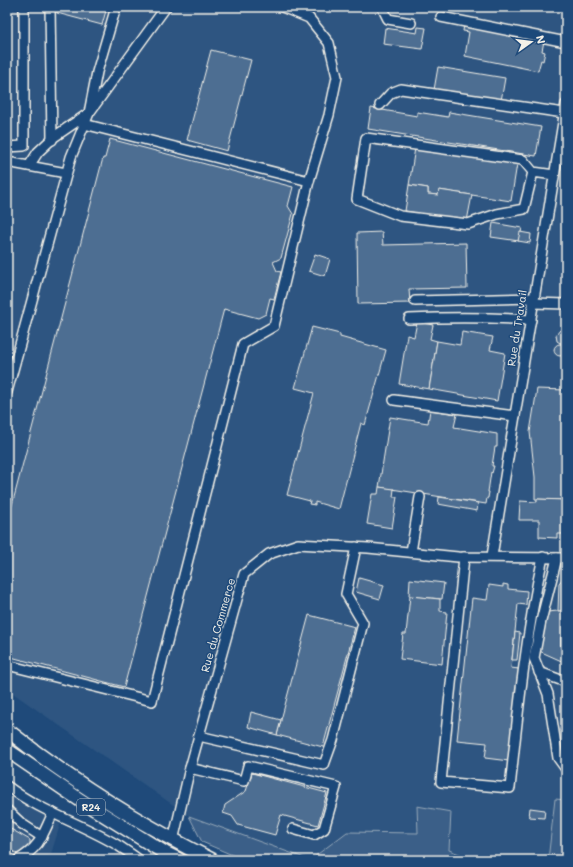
<svg xmlns="http://www.w3.org/2000/svg" width="573" height="867" font-family="Mali,sans-serif">
<style>
.built{fill:#2d5581}
.green{fill:#3a5f88;stroke:#97a8b8}
.building{fill:#4d6e92;stroke:#f4f1e8}
.lines{fill:none;stroke-linecap:round;stroke-linejoin:round}
.minor-casing{stroke:#f4f1e8;stroke-width:12}
.highway-casing{stroke:#f4f1e8;stroke-width:16}
.minor{stroke:#1f4a7a;stroke-width:9}
.highway{stroke:#1f4a7a;stroke-width:13}
.labels{text-anchor:middle;stroke-width:3;stroke-linejoin:round;paint-order:stroke}
.shield{fill:#1f4a7a;stroke:#b4bfc7;stroke-width:1}
.shield-label{font-size:10px;font-weight:bold;fill:#f4f1e8}
.street-label{font-size:11px;fill:#f4f1e8;stroke:#1f4a7a}
</style>
<rect width="100%" height="100%" fill="#1f4a7a"/>
<filter id="ink" filterUnits="userSpaceOnUse"><feTurbulence type="fractalNoise" baseFrequency=".025" numOctaves="2"/><feDisplacementMap in="SourceGraphic" scale="8" xChannelSelector="R" yChannelSelector="G"/><feConvolveMatrix kernelMatrix="1 2 1 2 8 2 1 2 1" color-interpolation-filters="sRGB"/></filter>
<g filter="url(#ink)">
<g class="built">
<polygon points="7,7 566,7 566,860 241,860 202,842 189,816 7,689"/>
<polygon points="7,780 60,825 51,854 41,860 7,860"/>
</g>
<g class="green">
<polygon points="555,799 566,800 566,860 548,860"/>
<polygon points="417,806 451,812 449,850 475,860 244,860 202,842 189,816 310,860 347,832 418,833"/>
</g>
<g class="building">
<polygon points="58,7 107,7 102,25 57,13"/>
<polygon points="464,25 544,41 542,51 545,52 543,61 541,60 538,71 465,56 469,32 463,31"/>
<polygon points="418,27 426,28 422,49 383,44 385,28 417,33"/>
<polygon points="211,50 251,60 227,151 187,140"/>
<polygon points="438,67 505,78 501,101 434,90"/>
<polygon points="371,108 417,116 417,112 448,117 449,112 541,127 536,156 368,129"/>
<polygon points="110,139 293,187 288,206 293,214 281,258 273,262 277,271 281,272 274,299 270,298 266,314 258,318 224,309 124,687 7,656 10,637 7,636 7,524 103,158 105,158"/>
<polygon points="415,148 517,164 511,201 439,190 438,195 428,194 428,188 409,185"/>
<polygon points="409,185 428,188 428,194 438,195 439,190 472,195 467,221 405,211"/>
<polygon points="493,223 522,228 519,241 491,237"/>
<polygon points="382,232 383,245 466,243 467,288 409,289 410,303 358,304 357,233"/>
<polygon points="520,232 531,234 530,243 518,241"/>
<polygon points="315,254 330,259 325,276 309,271"/>
<polygon points="417,322 433,325 430,339 437,341 429,389 399,384 407,335 414,337"/>
<polygon points="312,327 340,334 340,337 386,350 365,425 361,423 339,509 315,502 315,505 309,504 310,501 287,495 314,393 295,388"/>
<polygon points="560,330 566,331 566,342 560,343 557,341 556,335"/>
<polygon points="462,332 493,337 490,350 505,353 497,401 429,389 437,341 460,345"/>
<circle cx="560" cy="350" r="6"/>
<polygon points="537,389 566,390 566,500 535,499 535,477 530,432"/>
<polygon points="430,410 457,414 454,427 497,434 497,447 495,447 492,466 494,466 492,473 491,472 488,492 489,492 488,498 487,498 486,504 379,487 390,417 428,423"/>
<polygon points="379,487 394,489 393,497 397,497 392,528 367,524 372,494 378,494"/>
<polygon points="439,497 478,503 477,511 438,504"/>
<polygon points="537,499 566,500 566,534 557,534 557,538 539,537 539,520 519,520 520,501 537,502"/>
<polygon points="564,577 566,577 566,611 558,611 559,583"/>
<polygon points="359,578 384,585 380,599 356,592"/>
<polygon points="410,579 444,583 442,599 409,596"/>
<polygon points="503,584 508,585 508,589 527,591 526,605 518,604 511,668 519,669 509,761 485,758 487,743 457,740 472,598 487,600 489,585 503,587"/>
<polygon points="410,596 440,599 440,611 447,612 442,664 400,659 403,634 406,634"/>
<polygon points="558,611 566,611 566,640 565,638 561,637 561,648 566,648 566,663 537,650 547,612"/>
<polygon points="309,615 355,627 323,747 277,735"/>
<polygon points="515,632 520,633 517,660 512,660"/>
<polygon points="561,637 565,638 566,640 566,648 561,648"/>
<polygon points="251,712 281,720 277,735 248,727"/>
<polygon points="252,773 327,793 318,825 281,815 275,835 238,825 232,816 223,813 225,805 246,791"/>
<polygon points="530,808 545,810 544,818 529,817"/>
<polygon points="9,828 30,840 30,851 21,856 7,848 7,831"/>
</g>
<g class="lines">
<g class="minor-casing">
<g id="minor">
<polyline points="50,7 52,140"/>
<polyline points="382,7 388,19 411,23"/>
<polyline points="441,17 566,42"/>
<polyline points="380,105 391,93 401,89 564,113"/>
<polyline points="84,124 309,181"/>
<polyline points="7,147 24,146 24,7"/>
<polyline points="7,162 66,173"/>
<polyline points="29,166 38,152 54,137 89,113 97,72 116,7"/>
<polyline points="533,172 524,209 497,214 468,224 400,216 357,199 366,138 523,160 533,172 554,175"/>
<polyline points="415,301 534,298"/>
<polyline points="533,303 566,304"/>
<path d="M409,319C450,317 490,317 531,320"/>
<polyline points="7,392 71,157 89,113 166,7"/>
<polyline points="394,400 515,416"/>
<polyline points="411,552 420,497"/>
<polyline points="492,556 566,104"/>
<path d="M464,557L441,782L510,788C518,711 526,633 543,557"/>
<polyline points="557,558 541,621 534,658 548,694 558,758 566,769"/>
<polyline points="7,665 152,701 243,344 274,326 309,181 329,115 337,77 329,43 309,18 282,7"/>
<polyline points="539,672 566,682"/>
<polyline points="199,736 324,765 333,740 363,623 346,594 356,547"/>
<polyline points="190,768 244,781 248,766 336,787 324,829 314,835 293,829"/>
<path d="M7,786C41,812 83,824 119,846C126,851 133,855 139,860"/>
<polyline points="7,810 22,824 42,837"/>
<polyline points="173,841 190,768 244,574 269,554 298,544 368,548 458,557 566,558"/>
<path d="M18,860C41,846 42,836 53,813"/>
</g>
</g>
<g class="highway-casing">
<g id="highway">
<path d="M7,730C70,780 140,824 212,860"/>
<polyline points="7,750 80,800 165,853 179,860"/>
</g>
</g>
<use href="#minor" class="minor"/>
<use href="#highway" class="highway"/>
</g>
</g>
<g class="labels">
<rect class="shield" x="77" y="799" width="28" height="16" rx="3"/>
<g class="shield-label">
<text x="91" y="811">R24</text>
</g>
<g class="street-label">
<text transform="translate(517 328) rotate(-81)" y="4">Rue du Travail</text>
<text transform="translate(218 625) rotate(-74)" y="4">Rue du Commerce</text>
</g>
</g>
<rect width="573" height="867" fill="none" stroke="#1f4a7a" stroke-width="24"/>
<rect x="12" y="12" width="549" height="843" fill="none" stroke="#f4f1e8" stroke-width="1.5" filter="url(#ink)"/>
<g transform="translate(531 42) rotate(76)" stroke="#1f4a7a" stroke-width="3" paint-order="stroke">
<path d="M0-3L7 15L0 10L-7 15Z" fill="#f4f1e8"/>
<text y="-6" font-size="11" font-weight="bold" text-anchor="middle" fill="#f4f1e8">N</text>
</g>
</svg>
